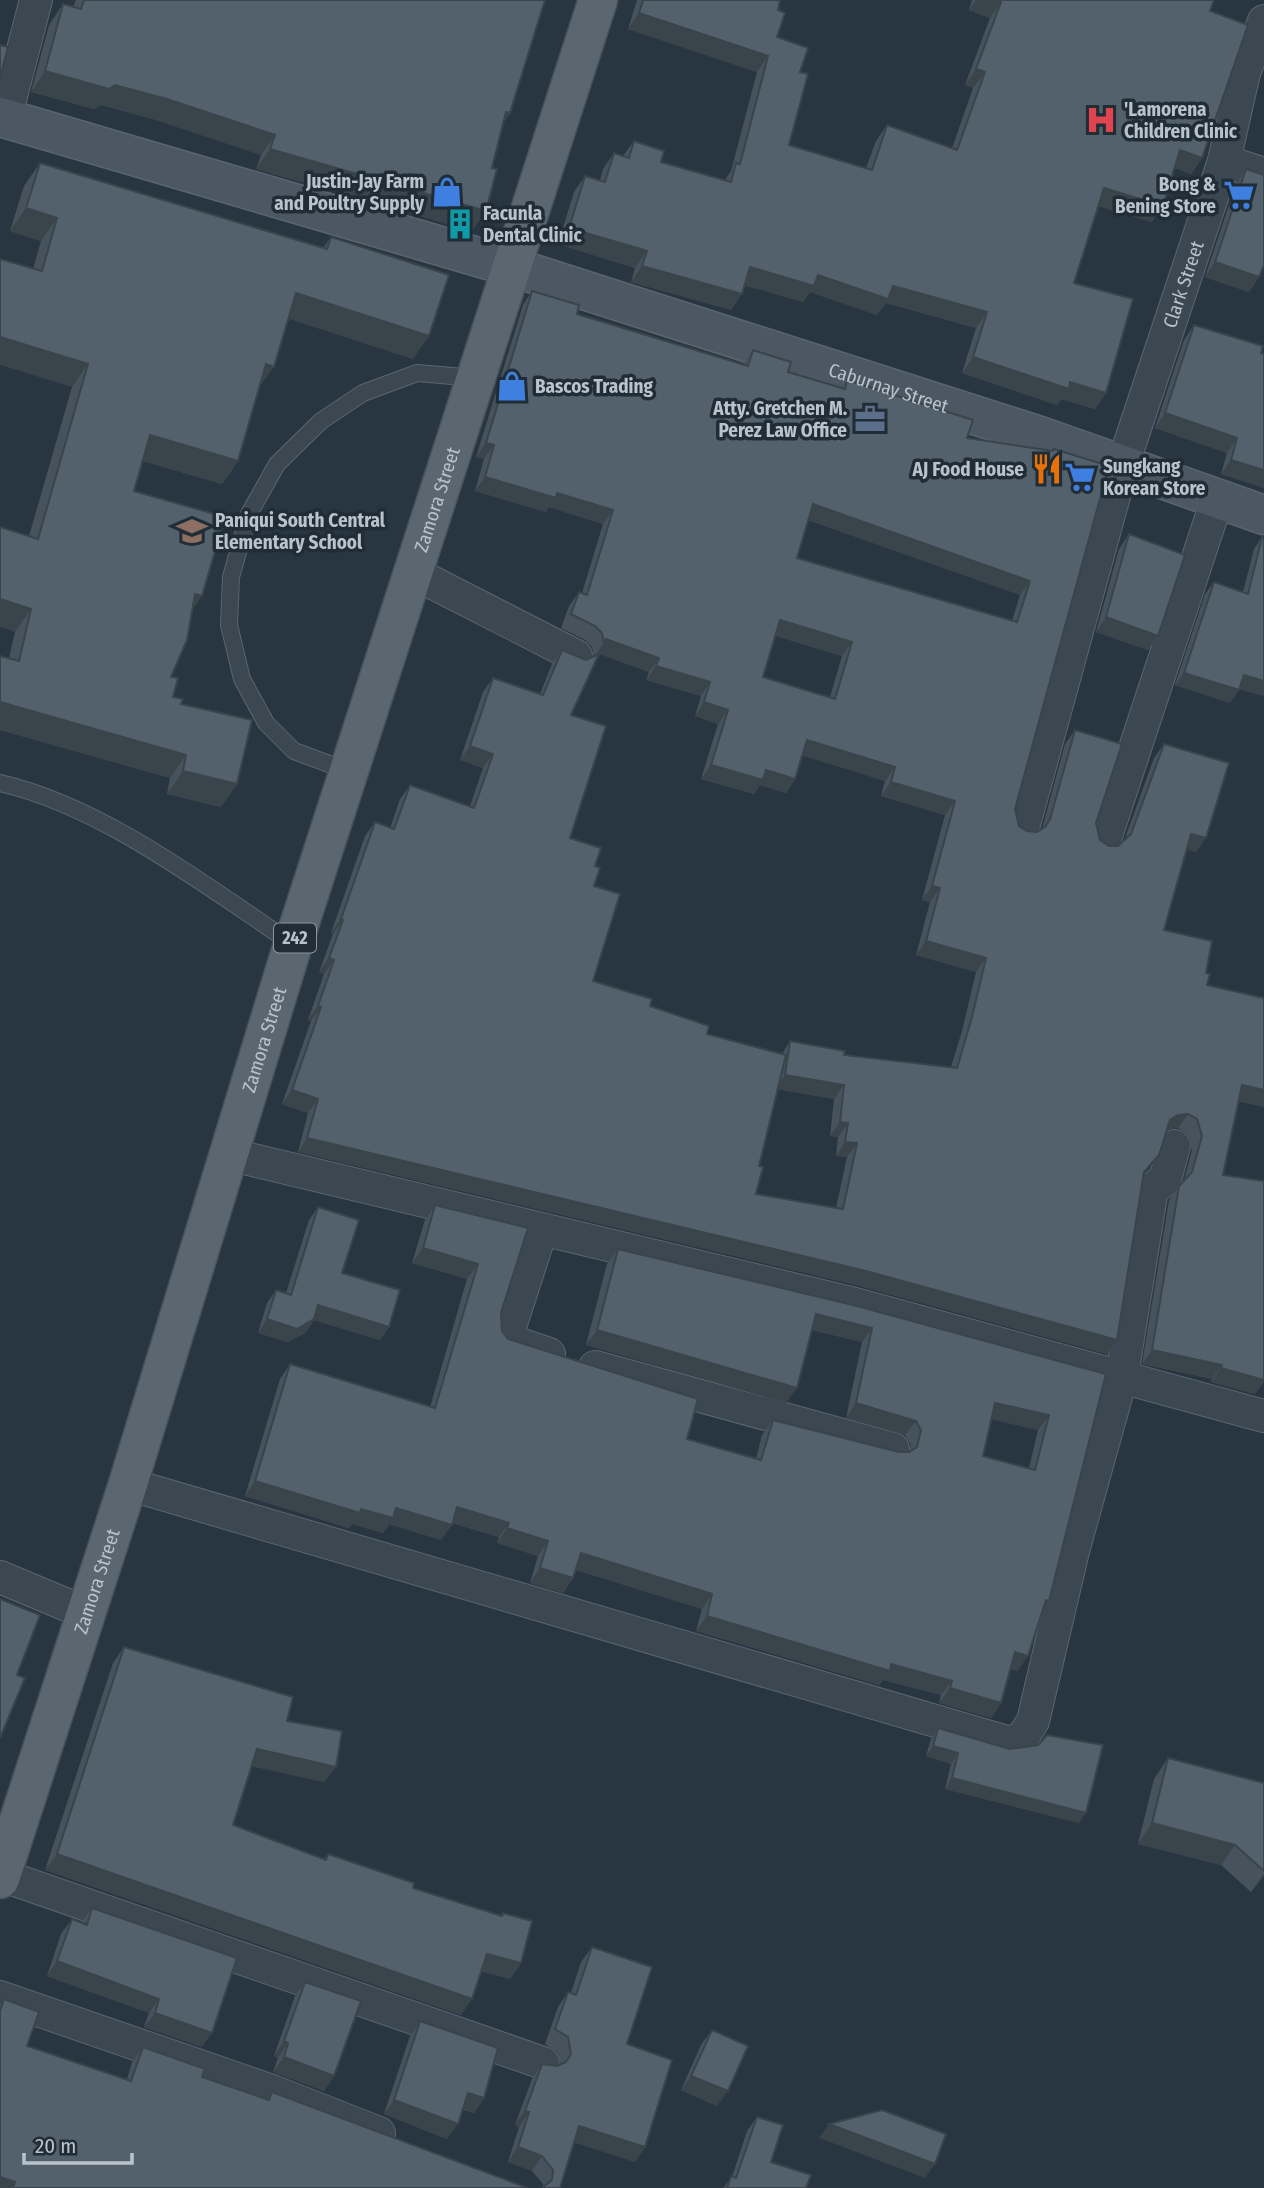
<svg xmlns="http://www.w3.org/2000/svg" width="1264" height="2188" font-family="'Fira Sans Condensed',sans-serif">
<style>
.lines{fill:none;stroke-linecap:round;stroke-linejoin:round}
.lane-casing{stroke:#5a666e;stroke-width:18}
.street-casing{stroke:#5a666e;stroke-width:34}
.secondary-casing{stroke:#5a666e;stroke-width:41}
.primary-casing{stroke:#46515a;stroke-width:41}
.lane{stroke:#3c4851;stroke-width:16}
.street{stroke:#3c4851;stroke-width:32}
.secondary{stroke:#4b5863;stroke-width:38}
.primary{stroke:#5b6770;stroke-width:38}
.wall{fill:#47535c;fill-rule:evenodd}
.shaded-wall{fill:#39444b}
.building{fill:#52616b;stroke:#39444b;stroke-width:2;fill-rule:evenodd}
.labels{text-anchor:middle;stroke-width:7;stroke-linejoin:round;paint-order:stroke}
.shield{fill:#212d36;stroke:#8b969e;stroke-width:2}
.shield-label{font-size:18px;font-weight:bold;fill:#b9c3cb}
.poi-label{font-size:19px;font-weight:bold;fill:#b9c3cb;stroke:#212d36;text-anchor:start}
.street-label{font-size:19px;fill:#b9c3cb;stroke:#212d36}
</style>
<rect width="100%" height="100%" fill="#283641"/>
<g class="lines">
<g class="lane-casing">
<g id="lane">
<polyline points="348,771 294,751 266,723 242,679 229,625 231,577 249,514 277,464 321,421 363,393 417,373 476,378"/>
<path d="M0,783C102,806 206,886 293,944"/>
</g>
</g>
<g class="street-casing">
<g id="street">
<polyline points="5,119 36,0"/>
<polyline points="1224,161 1264,174"/>
<polyline points="412,572 576,656"/>
<path id="s1" d="M1023,828L1122,467L1224,161L1244,73L1264,21"/>
<polyline points="1104,842 1217,500"/>
<polyline points="228,1154 851,1303 1264,1416"/>
<polyline points="541,1231 508,1333 510,1341 549,1354"/>
<polyline points="595,1367 893,1449"/>
<polyline points="128,1484 1007,1742 1021,1740 1033,1721 1073,1551 1122,1375 1152,1189 1165,1180 1174,1146"/>
<polyline points="0,1577 86,1613"/>
<polyline points="1,1875 543,2063"/>
<polyline points="0,1997 272,2091 379,2133"/>
</g>
</g>
<g class="secondary-casing">
<g id="secondary">
<path id="s2" d="M0,117L512,267L1040,436L1264,515"/>
</g>
</g>
<g class="primary-casing">
<g id="primary">
<path id="s3" d="M0,1879L128,1484L293,944L598,0"/>
</g>
</g>
<use href="#lane" class="lane"/>
<use href="#street" class="street"/>
<use href="#secondary" class="secondary"/>
<use href="#primary" class="primary"/>
</g>
<g class="wall">
<polygon points="76,0 545,0 510,113 503,123 472,231 256,169 261,155 153,119 101,105 94,109 31,92 49,25 63,4 73,7"/>
<polygon points="637,0 780,0 777,37 800,72 789,145 866,168 876,141 887,125 952,148 973,88 965,85 990,18 969,10 972,0 1214,0 1210,11 1202,158 1191,174 1175,168 1152,222 1098,206 1074,283 1106,393 1095,409 1061,399 1057,405 962,373 976,328 886,303 877,315 810,292 803,302 745,285 731,310 631,282 635,268 558,244 574,192 585,176 600,180 603,169 614,153 623,156 634,141 661,162 725,180 731,171 757,72 628,29"/>
<polygon points="40,163 323,248 331,237 413,359 288,318 260,387 238,461 222,484 143,461 134,491 192,611 171,677 173,697 181,704 237,784 221,807 167,794 170,778 0,730 0,656 9,658 15,632 29,536 72,387 33,269 41,241 10,231 24,186"/>
<polygon points="1246,169 1259,277 1249,292 1205,277 1236,184"/>
<path d="M532,291L577,314L743,364L753,350L788,372L842,388L847,380L967,438L1052,451L1054,449L1015,809L1019,826L1027,831L1037,832L1042,829L1065,744L1075,730L1100,840L1109,846H1118L1124,841L1154,758L1164,744L1196,852L1187,849L1164,930L1206,973L1207,985L1264,1107L1238,1101L1223,1175L1264,1181V1381L1255,1394L1211,1382L1212,1379L1142,1364L1169,1200L1184,1180L1192,1150L1187,1134L1178,1128L1167,1129L1159,1155L1143,1175L1107,1354L856,1285L298,1152L308,1113L282,1104L311,1021L308,1020L324,974L319,972L333,934L331,933L365,836L375,822L390,828L400,799L410,785L470,806L483,768L460,760L483,692L493,678L540,694L552,664L562,650L586,660L594,657L592,647L585,640L561,628L569,606L579,592L582,593L603,524L549,507L546,512L475,491L484,459L476,457L523,305ZM808,520L1020,595L1012,621L797,558ZM776,636L842,656L830,697L763,677ZM597,653L649,672L646,680L701,696L695,716L718,724L701,779L754,794L760,785L786,793L795,779L802,755L885,781L881,796L945,815L922,900L930,902L916,955L976,972L962,1031L951,1067L844,1055L790,1041L782,1054L707,1034L650,1006L593,981L595,866L570,838L571,715L594,656ZM778,1089L834,1099L830,1136L838,1137L836,1156L847,1157L836,1208L756,1194L759,1166Z"/>
<polygon points="1194,325 1261,353 1264,488 1221,474 1227,453 1155,428 1184,340"/>
<polygon points="1129,534 1158,636 1148,650 1096,632 1119,549"/>
<polygon points="1262,537 1264,696 1239,689 1230,703 1175,685 1205,594 1214,582 1243,592 1254,549"/>
<path d="M435,1205L528,1228L501,1313L502,1331L508,1339L687,1439L756,1459L762,1435L773,1420L899,1452H909L911,1445L905,1435L846,1418L862,1342L812,1330L786,1403L586,1345L607,1264L618,1249L1106,1374L1049,1601L1042,1611L1018,1671L1011,1669L1001,1703L991,1718L939,1703L941,1695L883,1680L879,1685L696,1631L702,1609L576,1570L573,1578L563,1593L530,1583L538,1556L497,1543L499,1537L452,1523L441,1540L389,1524L383,1533L352,1524L349,1528L245,1496L280,1379L290,1364L430,1407L467,1279L412,1263L425,1220ZM992,1419L1038,1430L1029,1468L983,1456Z"/>
<polygon points="318,1207 342,1273 389,1327 380,1340 314,1320 305,1333 288,1342 258,1333 267,1303 276,1290 286,1293 309,1220"/>
<polygon points="124,1647 287,1721 336,1767 324,1782 252,1766 233,1825 324,1859 328,1854 413,1888 501,1915 503,1913 521,1963 510,1979 481,1971 461,2015 45,1870 113,1663"/>
<polygon points="938,1728 1010,1749 1079,1823 945,1789 951,1764 926,1756 931,1739"/>
<polygon points="1168,1758 1264,1783 1264,1876 1251,1892 1221,1865 1138,1844 1154,1779"/>
<polygon points="92,1908 202,2047 144,2027 149,2013 47,1976 61,1934 72,1919 81,1923"/>
<polygon points="592,1947 627,2044 645,2147 635,2162 574,2142 560,2188 543,2188 543,2184 532,2171 508,2162 519,2127 515,2125 532,2079 542,2064 557,2066 560,2065 557,2052 545,2044 558,2007 568,1992 571,1993 581,1962"/>
<polygon points="305,1982 334,2076 324,2091 273,2072 278,2058 274,2056 295,1996"/>
<polygon points="4,1999 27,2046 127,2079 132,2062 143,2047 202,2077 267,2100 272,2092 528,2188 0,2188 0,2005"/>
<polygon points="420,2021 484,2098 474,2113 462,2110 447,2139 384,2114 410,2036"/>
<polygon points="712,2030 717,2106 681,2090 701,2045"/>
<polygon points="757,2117 771,2162 806,2188 723,2188 732,2177 747,2131"/>
</g>
<g class="shaded-wall">
<polygon points="976,0 996,0 1001,2 990,18 969,10"/>
<polygon points="639,13 768,56 757,72 628,29"/>
<polygon points="976,69 985,72 973,88 965,85"/>
<polygon points="45,71 115,85 167,99 275,135 261,155 153,119 101,105 94,109 31,92"/>
<polygon points="506,112 510,113 496,133"/>
<polygon points="270,149 486,211 472,231 256,169"/>
<polygon points="1180,150 1202,158 1191,174 1169,166"/>
<polygon points="1104,188 1163,206 1152,222 1093,204"/>
<polygon points="26,208 57,218 41,241 10,231"/>
<polygon points="569,228 647,251 635,268 558,244"/>
<polygon points="1215,262 1259,277 1249,292 1205,277"/>
<polygon points="642,266 742,294 731,310 631,282"/>
<polygon points="750,267 818,275 893,286 987,312 976,328 886,303 877,315 810,292 803,302 739,284"/>
<polygon points="296,293 429,336 413,359 280,316"/>
<polygon points="0,337 88,364 72,387 0,365"/>
<polygon points="973,357 1070,382 1106,393 1095,409 1061,399 1057,405 962,373"/>
<polygon points="266,364 274,367 258,389"/>
<polygon points="1165,413 1237,438 1227,453 1155,428"/>
<polygon points="150,435 238,461 222,484 134,458"/>
<polygon points="486,443 494,445 484,459 476,457"/>
<polygon points="1231,460 1264,470 1264,488 1221,474"/>
<polygon points="485,477 557,493 613,510 603,524 549,507 546,512 475,491"/>
<polygon points="813,504 1030,581 1020,595 803,518"/>
<polygon points="195,594 202,596 186,619"/>
<polygon points="0,599 31,609 15,632 0,627"/>
<polygon points="1106,617 1158,636 1148,650 1096,632"/>
<polygon points="780,620 852,642 842,656 771,634"/>
<polygon points="606,639 659,658 649,672 597,653"/>
<polygon points="656,666 710,682 701,696 646,680"/>
<polygon points="1184,673 1239,690 1230,703 1175,685"/>
<polygon points="1244,675 1264,681 1264,696 1235,688"/>
<polygon points="0,702 186,755 170,778 0,730"/>
<polygon points="704,702 728,710 718,724 695,716"/>
<polygon points="807,740 895,767 885,781 797,754"/>
<polygon points="470,746 493,754 483,768 460,760"/>
<polygon points="711,765 766,770 795,779 786,793 760,785 754,794 701,779"/>
<polygon points="183,771 237,784 221,807 167,794"/>
<polygon points="891,782 955,801 945,815 881,796"/>
<polygon points="1191,834 1206,838 1196,852 1181,848"/>
<polygon points="932,886 940,888 930,902 922,900"/>
<polygon points="341,919 343,920 333,934 331,933"/>
<polygon points="926,941 986,958 976,972 916,955"/>
<polygon points="329,958 334,960 324,974 319,972"/>
<polygon points="318,1006 321,1007 311,1021 308,1020"/>
<polygon points="785,1075 844,1085 834,1099 775,1089"/>
<polygon points="1242,1085 1264,1090 1264,1107 1232,1099"/>
<polygon points="292,1090 318,1099 308,1113 282,1104"/>
<polygon points="1188,1114 1178,1128 1169,1129 1161,1134 1170,1120 1178,1115"/>
<polygon points="840,1122 848,1123 838,1137 830,1136"/>
<polygon points="307,1138 866,1271 1117,1340 1107,1354 856,1285 298,1152"/>
<polygon points="845,1142 857,1143 847,1157 836,1156"/>
<polygon points="1159,1155 1149,1169 1134,1186 1144,1172"/>
<polygon points="423,1248 478,1264 467,1279 412,1263"/>
<polygon points="318,1305 389,1327 380,1340 314,1320 305,1333 288,1342 258,1333 267,1319"/>
<polygon points="816,1314 872,1328 862,1342 806,1328"/>
<polygon points="597,1330 797,1388 786,1403 586,1345"/>
<polygon points="1152,1350 1222,1365 1212,1379 1142,1364"/>
<polygon points="1221,1368 1264,1380 1264,1381 1255,1394 1211,1382"/>
<polygon points="856,1403 916,1421 905,1435 846,1418"/>
<polygon points="995,1403 1049,1415 1038,1430 985,1418"/>
<polygon points="255,1481 361,1509 396,1508 452,1525 441,1540 389,1524 383,1533 352,1524 349,1528 245,1496"/>
<polygon points="457,1507 509,1523 499,1537 447,1521"/>
<polygon points="507,1528 548,1541 538,1556 497,1543"/>
<polygon points="581,1553 712,1594 702,1609 571,1568"/>
<polygon points="540,1568 573,1578 563,1593 530,1583"/>
<polygon points="1046,1600 1049,1601 1039,1616"/>
<polygon points="707,1616 891,1664 952,1681 941,1695 883,1680 879,1685 696,1631"/>
<polygon points="1015,1652 1028,1656 1018,1671 1005,1667"/>
<polygon points="950,1688 1001,1703 991,1718 939,1703"/>
<polygon points="933,1746 958,1753 951,1764 926,1756"/>
<polygon points="257,1749 336,1767 324,1782 246,1765"/>
<polygon points="952,1778 1086,1813 1079,1823 945,1789"/>
<polygon points="1152,1823 1235,1845 1221,1865 1138,1844"/>
<polygon points="57,1854 472,1999 461,2015 45,1870"/>
<polygon points="1264,1873 1264,1876 1251,1892"/>
<polygon points="487,1954 521,1963 510,1979 475,1970"/>
<polygon points="57,1961 159,1999 149,2013 47,1976"/>
<polygon points="155,2013 212,2033 202,2047 144,2027"/>
<polygon points="284,2041 288,2043 278,2058 274,2056"/>
<polygon points="284,2057 334,2076 324,2091 273,2072"/>
<polygon points="691,2076 728,2091 717,2106 681,2090"/>
<polygon points="468,2093 484,2098 474,2113 458,2108"/>
<polygon points="394,2100 458,2124 447,2139 384,2114"/>
<polygon points="525,2111 529,2112 519,2127 515,2125"/>
<polygon points="829,2124 935,2164 925,2178 819,2138"/>
<polygon points="579,2126 645,2147 635,2162 569,2141"/>
<polygon points="518,2147 542,2156 532,2171 508,2162"/>
<polygon points="0,2177 15,2182 11,2188 0,2188"/>
</g>
<g class="building">
<polygon points="84,0 545,0 510,113 506,112 492,168 497,169 486,211 270,149 275,135 167,99 115,85 109,89 45,71 63,4 81,9"/>
<polygon points="643,0 780,0 778,10 785,13 777,37 808,48 800,72 808,74 789,145 872,170 887,125 957,150 985,72 976,69 1001,2 996,0 1214,0 1210,11 1248,25 1202,158 1180,150 1163,206 1104,188 1074,283 1133,299 1106,393 1070,382 1069,389 973,357 987,312 893,286 888,299 818,275 814,286 750,267 742,294 642,266 647,251 569,228 585,176 605,182 614,153 629,158 634,141 664,151 661,162 731,182 736,163 740,164 768,56 639,13"/>
<polygon points="0,45 8,47 0,78"/>
<polygon points="40,163 327,249 331,237 449,275 429,336 296,293 274,367 266,364 238,461 150,435 134,491 225,517 202,596 195,594 187,640 171,677 178,678 173,697 183,699 181,704 252,720 237,784 183,771 186,755 0,702 0,656 19,661 31,609 0,599 0,527 38,539 88,364 0,337 0,259 42,271 57,218 26,208"/>
<polygon points="1246,169 1264,175 1264,265 1259,277 1215,262"/>
<path d="M532,291L579,305L577,314L748,366L753,350L791,362L788,372L845,389L847,380L973,420L967,438L1053,451L1054,449L1109,466L1015,809L1019,826L1027,831L1037,832L1045,827L1050,819L1075,730L1122,744L1096,823L1100,840L1109,846H1118L1131,834L1164,744L1229,763L1206,838L1191,834L1164,930L1212,941L1206,973L1210,974L1207,985L1264,998V1090L1242,1085L1223,1175L1264,1181V1380L1221,1368L1222,1365L1152,1350L1179,1186L1192,1172L1202,1136L1197,1119L1188,1114L1178,1115L1170,1120L1159,1155L1144,1172L1117,1340L866,1271L307,1138L318,1099L292,1090L321,1007L318,1006L334,960L329,958L343,920L341,919L375,822L394,829L410,785L474,808L493,754L470,746L493,678L543,695L562,650L586,660L599,654L571,715L606,726L570,838L601,848L595,866L600,868L594,886L620,894L593,981L652,999L650,1006L709,1026L707,1034L786,1055L759,1166L763,1167L756,1194L843,1209L857,1143L845,1142L848,1123L840,1122L844,1085L785,1075L790,1041L845,1051L844,1055L957,1068L972,1017L986,958L926,941L940,888L932,886L955,801L891,782L895,767L807,740L795,779L766,770L763,780L711,765L728,710L704,702L710,682L656,666L659,658L606,639L604,643L602,633L595,626L571,614L579,592L587,595L613,510L557,493L556,498L485,477L494,445L486,443ZM813,504L1030,581L1017,622L797,558ZM780,620L852,642L835,699L763,677Z"/>
<polygon points="1194,325 1263,346 1261,353 1264,354 1264,470 1231,460 1237,438 1165,413"/>
<polygon points="1129,534 1185,555 1158,636 1106,617"/>
<polygon points="1262,537 1264,538 1264,681 1244,675 1239,690 1184,673 1214,582 1248,594"/>
<path d="M435,1205L528,1228L501,1313L502,1331L508,1339L698,1399L687,1439L761,1460L773,1420L899,1452H909L917,1447L921,1430L916,1421L856,1403L872,1328L816,1314L797,1388L597,1330L618,1249L857,1306L1106,1374L1049,1601L1046,1600L1028,1656L1015,1652L1001,1703L950,1688L952,1681L891,1664L890,1671L707,1616L712,1594L581,1553L573,1578L540,1568L548,1541L507,1528L509,1523L457,1507L452,1525L396,1508L393,1518L361,1509L360,1513L255,1481L290,1364L435,1408L478,1264L423,1248ZM995,1403L1049,1415L1035,1470L983,1456Z"/>
<polygon points="318,1207 359,1220 342,1273 400,1290 389,1327 318,1305 314,1319 297,1329 267,1319 276,1290 291,1295"/>
<polygon points="0,1599 40,1615 17,1675 25,1678 0,1738"/>
<polygon points="124,1647 293,1697 287,1721 342,1731 336,1767 257,1749 233,1825 326,1860 328,1854 414,1883 413,1888 502,1916 503,1913 532,1921 521,1963 487,1954 472,1999 57,1854"/>
<polygon points="938,1728 1010,1749 1038,1745 1047,1735 1103,1745 1086,1813 952,1778 958,1753 933,1746"/>
<polygon points="1168,1758 1264,1783 1264,1871 1235,1845 1152,1823"/>
<polygon points="92,1908 237,1958 212,2033 155,2013 159,1999 57,1961 72,1919 87,1925"/>
<polygon points="592,1947 652,1967 627,2044 672,2060 645,2147 579,2126 560,2188 542,2188 552,2180 553,2170 542,2156 518,2147 529,2112 525,2111 542,2064 557,2066 566,2062 571,2054 568,2037 555,2029 568,1992 576,1995"/>
<polygon points="305,1982 361,2001 334,2076 284,2057 288,2043 284,2041"/>
<polygon points="4,1999 39,2012 27,2046 131,2081 143,2047 205,2069 202,2077 269,2100 272,2092 528,2188 13,2188 15,2182 0,2177 0,2011"/>
<polygon points="420,2021 498,2048 484,2098 468,2093 458,2124 394,2100"/>
<polygon points="712,2030 748,2046 728,2091 691,2076"/>
<polygon points="882,2110 946,2134 935,2164 829,2124"/>
<polygon points="757,2117 783,2125 771,2162 811,2175 806,2188 727,2188 731,2176 736,2178"/>
</g>
<defs>
<g id="hospital-bare" transform="scale(2.415)"><path d="M-5-5h3v3.5h4V-5h3V5h-3V1.5h-4V5h-3Z" fill="#e0444e" stroke="#212d36" stroke-width="2.5" paint-order="stroke"/></g>
<g id="shop-bare" transform="scale(2.415)"><path d="M-5-2.5h2.3a2.7 3.5 0 0 1 5.4 0H5L5.5 6h-11ZM-1.5-2.5h3a1.5 2.3 0 0 0-3 0Z" fill="#3f7fe0" stroke="#212d36" stroke-width="2.5" paint-order="stroke"/></g>
<g id="supermarket-bare" transform="scale(2.415)"><path d="M-6-5.5h2.5l.6 2H6L4.5 2H-2.5L-4.4-4H-6ZM-1.5 3.2a1.3 1.3 0 1 0 .1 0ZM3 3.2a1.3 1.3 0 1 0 .1 0Z" fill="#3f7fe0" stroke="#212d36" stroke-width="2.5" paint-order="stroke"/></g>
<g id="building-bare" transform="scale(2.415)"><path d="M-4-6H4V6H1V3H-1V6H-4ZM-2.5-4.3h1.7v1.8h-1.7ZM.8-4.3h1.7v1.8H.8ZM-2.5-1h1.7V.8h-1.7ZM.8-1h1.7V.8H.8Z" fill="#0f9aa8" stroke="#212d36" stroke-width="2.5" paint-order="stroke"/></g>
<g id="office-bare" transform="scale(2.415)"><path d="M-6-3h4V-5.5h4V-3h4V5H-6ZM-1-4.5V-3h2v-1.5ZM-6 0V1H6V0Z" fill="#5c6f8a" stroke="#212d36" stroke-width="2.5" paint-order="stroke"/></g>
<g id="restaurant-bare" transform="scale(2.415)"><path d="M-5-6h1v4h1v-4h1v4h1v-4h1v5L-1.5 .5V6h-2V.5L-5-1ZM5-6V6H3V1.5H1.5Q1.5-4 5-6Z" fill="#e8710a" stroke="#212d36" stroke-width="2.5" paint-order="stroke"/></g>
<g id="school-bare" transform="scale(2.415)"><path d="M0-5L7-2L0 1L-7-2ZM-4 1L0 2.5L4 1V4Q0 6-4 4Z" fill="#8d6e63" stroke="#212d36" stroke-width="2.5" paint-order="stroke"/></g>
</defs>
<g fill-rule="evenodd">
<use href="#hospital-bare" x="1101" y="120"/>
<use href="#shop-bare" x="447" y="192"/>
<use href="#supermarket-bare" x="1239" y="195"/>
<use href="#building-bare" x="460" y="224"/>
<use href="#shop-bare" x="512" y="386"/>
<use href="#office-bare" x="870" y="419"/>
<use href="#restaurant-bare" x="1047" y="469"/>
<use href="#supermarket-bare" x="1080" y="477"/>
<use href="#school-bare" x="192" y="531"/>
</g>
<g class="labels">
<rect class="shield" x="274" y="923.5" width="42" height="29" rx="5"/>
<g class="shield-label">
<text x="295" y="944">242</text>
</g>
<g class="poi-label">
<text x="1124" y="116">'Lamorena<tspan x="1124" dy="22">Children Clinic</tspan></text>
<text x="424" y="188" text-anchor="end">Justin-Jay Farm<tspan x="424" dy="22">and Poultry Supply</tspan></text>
<text x="1216" y="191" text-anchor="end">Bong &amp;<tspan x="1216" dy="22">Bening Store</tspan></text>
<text x="483" y="220">Facunla<tspan x="483" dy="22">Dental Clinic</tspan></text>
<text x="535" y="393">Bascos Trading</text>
<text x="847" y="415" text-anchor="end">Atty. Gretchen M.<tspan x="847" dy="22">Perez Law Office</tspan></text>
<text x="1103" y="473">Sungkang<tspan x="1103" dy="22">Korean Store</tspan></text>
<text x="1024" y="476" text-anchor="end">AJ Food House</text>
<text x="215" y="527">Paniqui South Central<tspan x="215" dy="22">Elementary School</tspan></text>
</g>
<g class="street-label">
<text dy="7" stroke="none"><textPath href="#s1" startOffset="567">Clark Street</textPath></text>
<text dy="7" stroke="none"><textPath href="#s2" startOffset="929">Caburnay Street</textPath></text>
<text dy="7" stroke="none"><textPath href="#s3" startOffset="1447">Zamora Street</textPath></text>
<text dy="7" stroke="none"><textPath href="#s3" startOffset="880">Zamora Street</textPath></text>
<text dy="7" stroke="none"><textPath href="#s3" startOffset="313">Zamora Street</textPath></text>
</g>
</g>
<path d="M24 2153v10h108v-10" fill="none" stroke="#b9c3cb" stroke-width="3.5"/>
<text x="35" y="2153" font-size="21" fill="#b9c3cb" stroke="#212d36" stroke-width="5" paint-order="stroke">20 m</text>
</svg>
